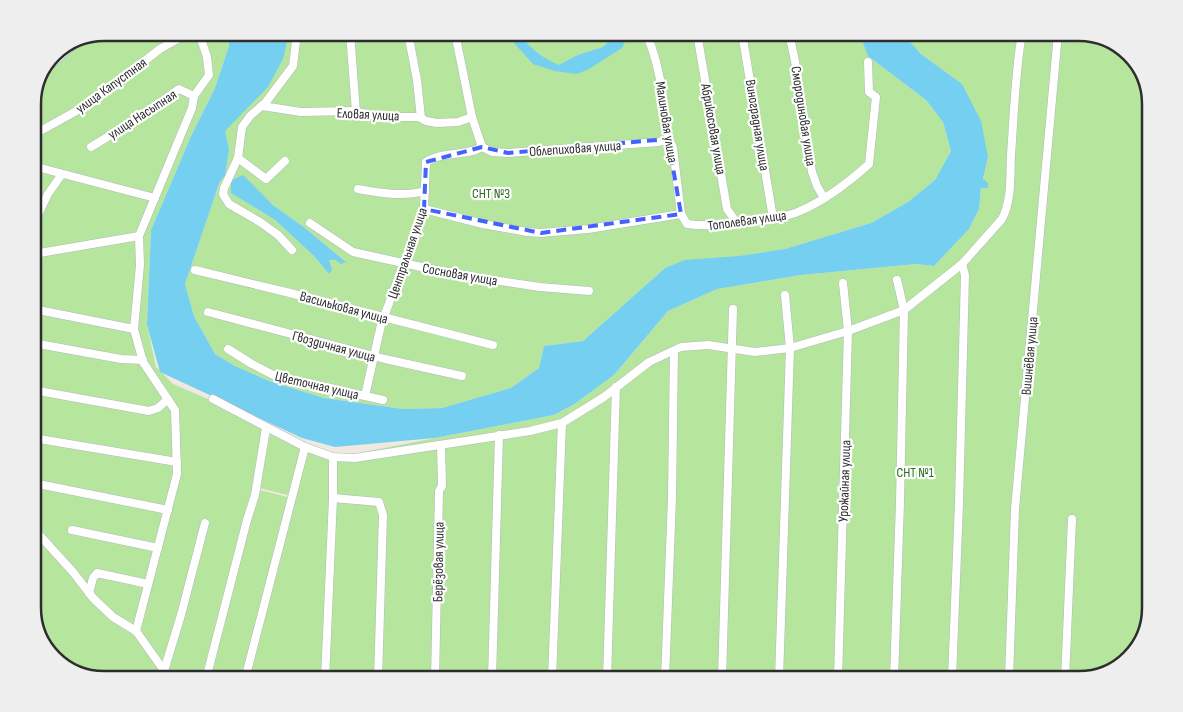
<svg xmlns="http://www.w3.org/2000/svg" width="1183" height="712" font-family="'Sofia Sans Condensed',sans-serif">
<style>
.green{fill:#b6e59e}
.water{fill:#75cff0}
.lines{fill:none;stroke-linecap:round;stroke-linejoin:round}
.minor-casing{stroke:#b4b7c1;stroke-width:9}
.minor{stroke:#fff;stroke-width:8}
.marked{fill:none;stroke:#4264fb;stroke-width:4;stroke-dasharray:10 6;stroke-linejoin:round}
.labels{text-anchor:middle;stroke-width:4.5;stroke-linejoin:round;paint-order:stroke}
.street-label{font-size:14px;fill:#2e2e2e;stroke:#fff}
.park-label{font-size:14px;fill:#2c6e1b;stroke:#fff}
.rim{fill:none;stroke:#2e2e2e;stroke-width:2.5}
</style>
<rect width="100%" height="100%" fill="#efe9e1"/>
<g class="green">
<polygon points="104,33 228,33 229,46 215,88 192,134 151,230 147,325 156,367 173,384 266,424 256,489 291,498 245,679 114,679 106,671 94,677 68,670 42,644 33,612 33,100 54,53"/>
<polygon points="288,33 859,33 868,56 926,100 943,122 951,151 935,180 908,202 871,223 785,249 665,268 583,341 544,346 539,368 511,388 442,408 403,409 324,398 269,381 233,365 215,354 194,316 185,284 220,181 224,177 231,180 231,193 275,220 315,257 329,274 329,260 345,261 305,228 273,205 243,176 231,180 225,176 229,150 224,131 243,110"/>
<polygon points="902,33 1079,33 1115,42 1141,68 1150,100 1150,608 1141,644 1115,670 1079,679 249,679 296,497 259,488 270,434 343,456 554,415 576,403 614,375 668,311 717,289 801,275 916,264 934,266 969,229 979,209 981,188 988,187 983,180 988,157 962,84 921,54"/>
</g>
<g class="water">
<polygon points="228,33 288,33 289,34 283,59 268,87 225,131 229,150 225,176 232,180 243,175 273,205 305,228 346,262 341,264 335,260 329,260 332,270 329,274 315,257 275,220 231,193 231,181 224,177 220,181 185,284 194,316 215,354 233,365 269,381 324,398 403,409 442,408 511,388 539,368 544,346 583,341 665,268 685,260 739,256 785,249 871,223 908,202 935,180 951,151 943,122 926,100 868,56 859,33 902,33 921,54 962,84 981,121 988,157 983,179 988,183 988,188 981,188 979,209 969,229 934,266 916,264 801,275 717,289 668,311 614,375 576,403 554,415 435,438 335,447 302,438 160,372 147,325 151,230 192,134 215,88 229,46"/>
<path d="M511,33H520C527,47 544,59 559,65L578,55L603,47L617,33H629L622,48L589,69L577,74L555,71L533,64L515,44Z"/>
</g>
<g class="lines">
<g class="minor-casing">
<g id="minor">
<polyline points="350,33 356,112"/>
<polyline points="408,33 417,80 421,118"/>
<path d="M646,33C655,53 660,75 663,98C665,115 665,133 673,148L681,214"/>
<polyline points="697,33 727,209 737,223"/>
<polyline points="742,33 773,218"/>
<polyline points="789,33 795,61 812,172 817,186 824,198"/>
<polyline points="48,67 73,45"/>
<polyline points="262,106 301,112 353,111 380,117 419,117 426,121 437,123 458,122 472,117"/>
<polyline points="33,135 89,104 160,49 188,33"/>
<polyline points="91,147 132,122 179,89 194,96"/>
<polyline points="482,147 492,152 508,153 659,142 668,139"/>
<polyline points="238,158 266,179 285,161"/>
<polyline points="33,166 155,198"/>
<path d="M358,189C380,193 403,197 425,191"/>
<path d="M424,209L483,224L527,232L541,233L588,229L681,214L687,224C708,227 722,224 744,222C762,219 783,219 800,211C826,200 849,182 869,164L876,97L869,92L868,62"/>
<polyline points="310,223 353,252 435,270 486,279 540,287 589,291"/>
<polyline points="33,225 48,194 62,174"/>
<polyline points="33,249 34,254 139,236"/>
<polyline points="292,250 278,235 260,222 229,204 223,194 224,188 238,158 242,127 250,116 266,102 293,66 297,33"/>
<polyline points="195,270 286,292 493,345"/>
<polyline points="33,309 134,329"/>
<polyline points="208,312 385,359 462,376"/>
<polyline points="33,343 121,359 143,360"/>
<polyline points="228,349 252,364 275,376 383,400"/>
<polyline points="33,390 149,411 158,408 168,399"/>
<path d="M365,396L381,325L424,209L426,162C441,151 465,157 482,147L472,117L455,33"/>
<path d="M213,399L305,447L333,457L355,458L530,431L562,423L604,397L649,362L681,347L708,345L755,352L790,348L848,331L904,310L962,264L1002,219C1012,200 1010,176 1011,155C1014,114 1015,73 1022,33"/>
<polyline points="33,438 177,462"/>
<polyline points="33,483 168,510"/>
<polyline points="333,498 379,502 383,515 378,679"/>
<polyline points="33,528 73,572 93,598 113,617 136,631 170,679"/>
<polyline points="72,530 158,548"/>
<polyline points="89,593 93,578 97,573 148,584"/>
<polyline points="136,631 177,474 175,410 143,362 134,329 140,265 139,236 192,108 194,96 209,75 207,57 199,33"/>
<polyline points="164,671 181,615 205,523"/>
<polyline points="206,679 247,520 255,495 266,428"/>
<polyline points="245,679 305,447"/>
<polyline points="325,679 333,498 333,457"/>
<polyline points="435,679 439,491 442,486 441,445"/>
<polyline points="492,679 499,435"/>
<polyline points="552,679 562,423"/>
<polyline points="607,679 616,387"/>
<polyline points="665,679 672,497 674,351"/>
<polyline points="722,679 733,309"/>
<polyline points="779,679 790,348 785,295"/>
<polyline points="838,679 848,331 843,283"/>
<polyline points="894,679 900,502 904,310 897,280"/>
<polyline points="952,679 959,503 965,275 962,264"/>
<polyline points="1009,679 1015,509 1058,33"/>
<polyline points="1065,679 1072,519"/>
</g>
</g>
<use href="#minor" class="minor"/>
</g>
<path class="marked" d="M668,139L681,214L541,233L424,209L426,162L482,147L508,153Z"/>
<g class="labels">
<g class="street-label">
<text transform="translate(111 85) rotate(-36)" y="5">улица Капустная</text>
<text transform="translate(142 114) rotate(-33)" y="5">улица Насыпная</text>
<text transform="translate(368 114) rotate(3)" y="5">Еловая улица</text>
<text transform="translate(804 116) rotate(81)" y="5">Смородиновая улица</text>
<text transform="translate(667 122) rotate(81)" y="5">Малиновая улица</text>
<text transform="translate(758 125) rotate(81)" y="5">Виноградная улица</text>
<text transform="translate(714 129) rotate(80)" y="5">Абрикосовая улица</text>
<text transform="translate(575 148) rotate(-4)" y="5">Облепиховая улица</text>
<text transform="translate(747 220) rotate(-8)" y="5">Тополевая улица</text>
<text transform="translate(407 253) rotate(-71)" y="5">Центральная улица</text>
<text transform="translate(460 274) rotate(10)" y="5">Сосновая улица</text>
<text transform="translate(344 307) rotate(15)" y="5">Васильковая улица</text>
<text transform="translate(334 346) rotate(15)" y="5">Гвоздичная улица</text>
<text transform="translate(1029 356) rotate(-85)" y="5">Вишнёвая улица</text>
<text transform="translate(317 385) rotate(13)" y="5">Цветочная улица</text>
<text transform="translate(844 481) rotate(-88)" y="5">Урожайная улица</text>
<text transform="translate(438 562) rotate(-89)" y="5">Берёзовая улица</text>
</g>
<g class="park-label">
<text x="491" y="198">СНТ №3</text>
<text x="915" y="477">СНТ №1</text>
</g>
</g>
<path d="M0 0H1183V712H0ZM104 41H1079A63 63 0 0 1 1142 104V608A63 63 0 0 1 1079 671H104A63 63 0 0 1 41 608V104A63 63 0 0 1 104 41Z" fill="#eee" fill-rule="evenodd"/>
<path class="rim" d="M104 41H1079A63 63 0 0 1 1142 104V608A63 63 0 0 1 1079 671H104A63 63 0 0 1 41 608V104A63 63 0 0 1 104 41Z"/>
</svg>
